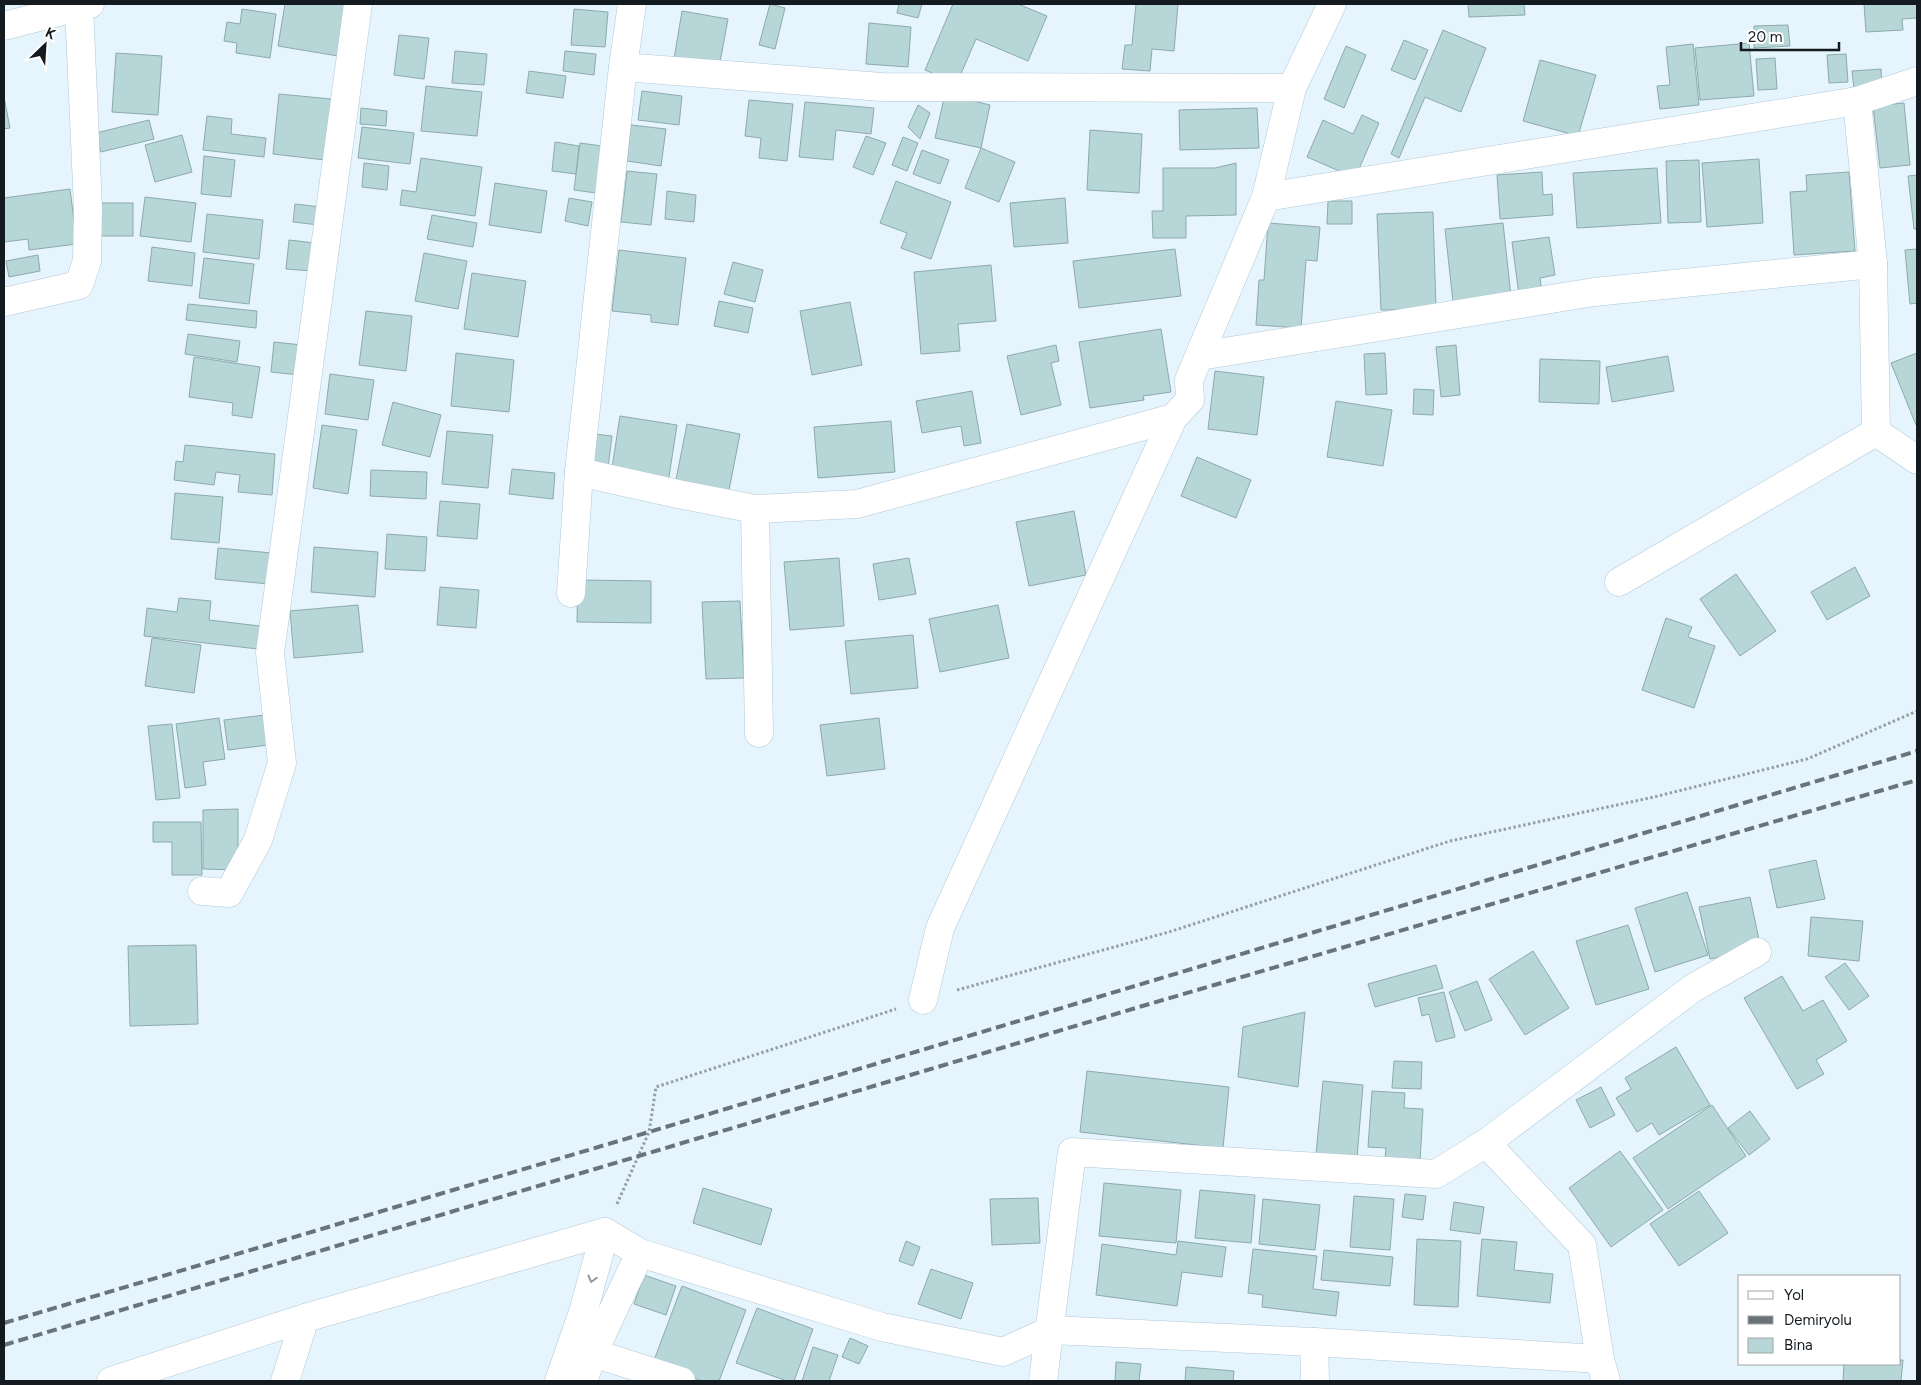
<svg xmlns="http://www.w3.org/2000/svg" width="1921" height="1385" font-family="Figtree,sans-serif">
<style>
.building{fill:#b7d6d8;stroke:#8caaac}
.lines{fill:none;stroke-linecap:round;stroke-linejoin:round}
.street-casing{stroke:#b0c8d6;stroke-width:29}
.secondary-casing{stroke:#b0c8d6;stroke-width:29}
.path{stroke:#94a0a8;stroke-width:3;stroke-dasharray:2.5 2.5;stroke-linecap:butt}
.street{stroke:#fff;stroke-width:28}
.secondary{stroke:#fff;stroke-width:28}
.rail{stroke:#68737a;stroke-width:4;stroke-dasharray:10 5;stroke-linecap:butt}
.oneway{stroke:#95989b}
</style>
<rect width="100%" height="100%" fill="#e6f4fd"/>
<g class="building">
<polygon points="285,4 344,4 338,56 278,46"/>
<polygon points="770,4 785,8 775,49 759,45"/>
<polygon points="899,4 922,4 918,18 897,13"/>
<polygon points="953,4 1018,4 1047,16 1028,61 976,39 957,83 925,70"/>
<polygon points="1136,4 1178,4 1174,51 1152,49 1150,71 1122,69 1125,45 1132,45"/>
<polygon points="1468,4 1524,4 1525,15 1469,17"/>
<polygon points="1864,4 1917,4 1917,18 1902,19 1903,30 1866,32"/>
<polygon points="242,9 276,14 270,58 236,53 237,43 224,41 227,22 240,24"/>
<polygon points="574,9 608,12 605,47 571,45"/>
<polygon points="682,11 728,19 718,73 673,65"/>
<polygon points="869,23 911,27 908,67 866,64"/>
<polygon points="1788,25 1790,46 1754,48 1754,26"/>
<polygon points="1443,30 1486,48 1461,112 1425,97 1399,158 1391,154"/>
<polygon points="399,35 429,38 424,79 394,75"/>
<polygon points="1404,40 1428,50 1415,80 1391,70"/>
<polygon points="1749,43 1754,96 1700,100 1695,48"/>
<polygon points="1693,44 1699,105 1660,109 1657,86 1670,85 1666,47"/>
<polygon points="1346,46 1366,55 1344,108 1324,99"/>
<polygon points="455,51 487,54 484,85 452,83"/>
<polygon points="565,51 596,54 594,75 563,71"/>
<polygon points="116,53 162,56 158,115 112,112"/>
<polygon points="1846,54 1848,82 1829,83 1827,55"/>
<polygon points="1775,58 1777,89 1758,90 1756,59"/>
<polygon points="1540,60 1596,75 1578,136 1523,121"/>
<polygon points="1881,69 1882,87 1854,89 1852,71"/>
<polygon points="529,71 566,76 563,98 526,93"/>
<polygon points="426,86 482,92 477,136 421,131"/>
<polygon points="642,91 682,96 679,125 638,120"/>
<polygon points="279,94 331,99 325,160 273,154"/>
<polygon points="945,94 990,105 981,148 935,138"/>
<polygon points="4,97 10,128 4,129"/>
<polygon points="749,100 793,104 787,161 759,158 761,138 745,136"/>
<polygon points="805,102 874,108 871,134 836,130 833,160 799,157"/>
<polygon points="1904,103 1910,165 1880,168 1873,106"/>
<polygon points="918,105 930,113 920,139 908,127"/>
<polygon points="361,108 387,111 386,126 360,124"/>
<polygon points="1257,108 1259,148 1180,150 1179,110"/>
<polygon points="1362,115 1379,123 1355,178 1307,157 1323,120 1353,134"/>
<polygon points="207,116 232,119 231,134 266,138 264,157 203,150"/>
<polygon points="149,120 154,139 101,152 96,133"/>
<polygon points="631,125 666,129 661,166 627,161"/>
<polygon points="362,127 414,133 410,164 358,158"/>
<polygon points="1090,130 1142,134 1139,193 1087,190"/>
<polygon points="182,135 192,172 155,182 145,145"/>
<polygon points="866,136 886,143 873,175 853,167"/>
<polygon points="903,137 918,143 907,171 892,165"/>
<polygon points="555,142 579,146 576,174 552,171"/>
<polygon points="580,143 602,146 596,193 574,190"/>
<polygon points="981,148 1015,162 999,202 965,188"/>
<polygon points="922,150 949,160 940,184 913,174"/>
<polygon points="204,156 235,160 231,197 201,194"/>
<polygon points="421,158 482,167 475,216 400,205 402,190 416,192"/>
<polygon points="1759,159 1763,223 1707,227 1702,163"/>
<polygon points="1699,160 1701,222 1668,223 1666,161"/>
<polygon points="364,163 389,166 387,190 362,187"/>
<polygon points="1236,163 1236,215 1186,216 1186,238 1153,238 1152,211 1163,211 1163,168 1215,168"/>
<polygon points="1657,168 1661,223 1577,228 1573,173"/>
<polygon points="627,171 657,174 651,225 621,222"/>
<polygon points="1542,172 1543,195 1552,194 1553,215 1500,219 1497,175"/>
<polygon points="1849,172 1855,251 1794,255 1790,192 1807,191 1806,175"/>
<polygon points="1917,175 1917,229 1914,229 1908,176"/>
<polygon points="896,181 951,202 931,259 901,248 907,233 880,223"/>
<polygon points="495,183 547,191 541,233 489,225"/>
<polygon points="70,189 77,244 29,250 28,239 4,242 4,198"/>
<polygon points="667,191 696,195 694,222 665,219"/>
<polygon points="145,197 196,203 191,242 140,236"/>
<polygon points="569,198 592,202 588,226 565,221"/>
<polygon points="1065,198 1068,243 1014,247 1010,203"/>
<polygon points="1328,201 1352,201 1352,224 1327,224"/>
<rect x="99" y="203" width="34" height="33"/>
<polygon points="295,204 321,207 319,225 293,222"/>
<polygon points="1433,212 1436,309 1381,310 1377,214"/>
<polygon points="207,214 263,220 259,259 203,252"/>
<polygon points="432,215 477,223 473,247 427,239"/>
<polygon points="1268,223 1320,227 1317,261 1306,260 1301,328 1256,325 1259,280 1264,280"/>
<polygon points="1503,223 1511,296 1453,302 1445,229"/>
<polygon points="1549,237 1555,275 1540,278 1542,291 1519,295 1512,242"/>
<polygon points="289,240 315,243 312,271 286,269"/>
<polygon points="152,247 195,253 192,286 148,281"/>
<polygon points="1175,249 1181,296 1079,308 1073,261"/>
<polygon points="1917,249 1917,303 1910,304 1905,250"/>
<polygon points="619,250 686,258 678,325 651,322 651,315 612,311"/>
<polygon points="424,253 467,261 458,309 415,301"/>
<polygon points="38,255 40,271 9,277 6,261"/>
<polygon points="204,258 254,264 249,304 199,298"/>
<polygon points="733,262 763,270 755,302 724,294"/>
<polygon points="991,265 996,321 958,324 960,351 921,354 914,272"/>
<polygon points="472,273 526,281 518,337 464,329"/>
<polygon points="719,301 753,308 748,333 714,326"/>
<polygon points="850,302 862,365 812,375 800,311"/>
<polygon points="188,304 257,311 256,328 186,320"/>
<polygon points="366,311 412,316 406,371 359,365"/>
<polygon points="1161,329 1171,392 1143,396 1144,400 1090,408 1079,342"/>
<polygon points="188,334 240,341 237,362 185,354"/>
<polygon points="274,342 302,345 299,375 271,372"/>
<polygon points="1056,345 1059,361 1051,363 1061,405 1021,415 1007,356"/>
<polygon points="1456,345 1460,395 1441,397 1436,347"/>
<polygon points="456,353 514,360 509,412 451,406"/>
<polygon points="1385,353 1387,394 1366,395 1364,354"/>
<polygon points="1917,353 1917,424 1916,425 1891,363"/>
<polygon points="1668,356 1674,391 1612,402 1606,367"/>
<polygon points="194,357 260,367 252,418 232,415 233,403 189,397"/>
<polygon points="1540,359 1600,361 1599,404 1539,402"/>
<polygon points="1215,371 1264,377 1257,435 1208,429"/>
<polygon points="330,374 374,380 368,420 325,414"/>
<polygon points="1414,389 1434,390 1433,415 1413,414"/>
<polygon points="972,391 981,443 964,446 961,426 922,433 916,401"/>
<polygon points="1336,401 1392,410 1383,466 1327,457"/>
<polygon points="393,402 441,415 430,457 382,445"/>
<polygon points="620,416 677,425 668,483 611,474"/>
<polygon points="891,421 895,472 818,478 814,427"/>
<polygon points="687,424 740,434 729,490 676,480"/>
<polygon points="322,425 357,430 348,494 313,488"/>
<polygon points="447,431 493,435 488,488 442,484"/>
<polygon points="594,434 612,436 607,475 589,473"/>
<polygon points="185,445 275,454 272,495 238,492 240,475 216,472 214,485 174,480 176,461 183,462"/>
<polygon points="1197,457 1251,480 1236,518 1181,496"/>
<polygon points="512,469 555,473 553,499 509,494"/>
<polygon points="371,470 427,472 426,499 370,496"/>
<polygon points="175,493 223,497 219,543 171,539"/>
<polygon points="440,501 480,504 477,539 437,536"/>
<polygon points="1074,511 1086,575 1029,586 1016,522"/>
<polygon points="387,534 427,537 425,571 385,569"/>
<polygon points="314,547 378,552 375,597 311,592"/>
<polygon points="218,548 272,553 269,584 215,579"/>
<polygon points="839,558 844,626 790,630 784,562"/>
<polygon points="909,558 916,594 879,600 873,564"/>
<polygon points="1855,567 1870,596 1827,620 1811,592"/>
<polygon points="1736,574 1776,631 1740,656 1700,599"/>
<polygon points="578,580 651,581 651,623 577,622"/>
<polygon points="440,587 479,590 476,628 437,625"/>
<polygon points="179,598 211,601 209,620 260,626 258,649 144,636 147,608 177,612"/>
<polygon points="740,601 744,678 706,679 702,602"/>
<polygon points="358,605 363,652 294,658 290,611"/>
<polygon points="998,605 1009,658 940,672 929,619"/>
<polygon points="1666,618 1692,627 1688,637 1715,646 1694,708 1642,690"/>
<polygon points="913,635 918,688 851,694 845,641"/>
<polygon points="152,638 201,645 194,693 145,686"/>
<polygon points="272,714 276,744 228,750 224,720"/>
<polygon points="219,718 225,759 203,762 206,785 185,788 176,724"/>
<polygon points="879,718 885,769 827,776 820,725"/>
<polygon points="172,724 180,798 156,800 148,726"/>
<polygon points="238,809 238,870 203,869 203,810"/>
<polygon points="153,822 201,822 202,875 172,875 172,842 153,842"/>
<polygon points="1816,860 1825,899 1777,908 1769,870"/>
<polygon points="1687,892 1708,955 1655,972 1635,908"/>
<polygon points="1750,897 1761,949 1710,959 1699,907"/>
<polygon points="1811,917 1863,921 1859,961 1808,956"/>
<polygon points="1628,925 1649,989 1596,1005 1576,941"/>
<polygon points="196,945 198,1024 130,1026 128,946"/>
<polygon points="1533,951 1569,1008 1525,1035 1489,979"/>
<polygon points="1845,963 1869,996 1849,1010 1825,977"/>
<polygon points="1436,965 1443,988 1375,1007 1368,984"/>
<polygon points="1782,976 1803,1011 1823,1000 1847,1041 1816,1060 1824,1074 1797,1089 1744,998"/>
<polygon points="1477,981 1492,1020 1465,1031 1449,992"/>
<polygon points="1444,992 1455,1037 1436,1042 1429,1014 1422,1016 1418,998"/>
<polygon points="1305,1012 1298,1087 1238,1077 1243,1027"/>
<polygon points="1676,1047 1710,1105 1659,1135 1652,1123 1637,1132 1616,1098 1631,1089 1625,1078"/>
<polygon points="1394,1061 1422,1062 1421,1089 1392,1088"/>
<polygon points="1087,1071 1229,1087 1223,1148 1080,1132"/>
<polygon points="1323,1081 1363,1085 1357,1158 1316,1154"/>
<polygon points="1601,1087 1615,1115 1590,1128 1576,1100"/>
<polygon points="1372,1091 1405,1093 1404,1108 1423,1109 1420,1161 1385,1159 1386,1148 1368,1147"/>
<polygon points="1712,1105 1746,1156 1668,1209 1633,1158"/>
<polygon points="1750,1111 1770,1139 1749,1155 1728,1128"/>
<polygon points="1620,1151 1663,1210 1611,1247 1569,1188"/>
<polygon points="1104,1183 1181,1190 1176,1243 1099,1236"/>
<polygon points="703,1188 772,1209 761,1245 693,1223"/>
<polygon points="1200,1190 1255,1195 1251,1243 1195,1238"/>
<polygon points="1699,1191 1728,1233 1679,1266 1650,1224"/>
<polygon points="1405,1194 1426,1196 1423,1220 1402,1217"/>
<polygon points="1354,1196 1394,1199 1390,1250 1350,1247"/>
<polygon points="1038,1198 1040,1243 992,1245 990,1199"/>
<polygon points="1263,1199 1320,1205 1315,1250 1259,1244"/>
<polygon points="1454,1202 1484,1207 1480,1234 1450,1230"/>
<polygon points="1417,1239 1461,1241 1458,1307 1414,1305"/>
<polygon points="1482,1239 1517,1242 1514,1270 1553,1274 1550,1303 1477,1296"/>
<polygon points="906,1241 920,1247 913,1266 899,1261"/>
<polygon points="1178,1241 1226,1247 1222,1277 1182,1272 1177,1306 1096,1295 1102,1244 1176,1255"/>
<polygon points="1253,1249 1317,1256 1313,1289 1339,1292 1336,1316 1262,1307 1263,1295 1248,1293"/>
<polygon points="1324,1250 1393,1257 1390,1286 1321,1280"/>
<polygon points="931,1269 973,1283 961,1319 918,1304"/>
<polygon points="644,1275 676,1286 666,1315 634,1304"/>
<polygon points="682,1286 746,1310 719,1381 702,1381 653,1363"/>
<polygon points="757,1308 813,1329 794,1381 787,1381 736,1363"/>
<polygon points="850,1338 868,1346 859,1364 842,1357"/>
<polygon points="813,1347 838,1355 829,1381 802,1381"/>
<polygon points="1900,1360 1903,1360 1901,1381 1843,1381 1844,1364 1900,1364"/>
<polygon points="1116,1362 1141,1364 1139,1381 1115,1381"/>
<polygon points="1186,1367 1234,1371 1233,1381 1185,1381"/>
</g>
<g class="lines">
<g class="street-casing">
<g id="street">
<polyline points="4,26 90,4"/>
<polyline points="623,67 882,87 1292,88"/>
<polyline points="1857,101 1873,264 1876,432 1917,460"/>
<polyline points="1266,197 1857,101 1917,81"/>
<polyline points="4,302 79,285 87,261 88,208 79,7"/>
<polyline points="1200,356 1594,292 1873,264"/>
<polyline points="579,472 678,494 755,509 857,504 1173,418"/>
<polyline points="755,509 759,733"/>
<polyline points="1619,582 1876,432"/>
<polyline points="571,593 579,472 623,67 632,4"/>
<polyline points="202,891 229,893 258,840 282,763 270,653 358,4"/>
<polyline points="923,1000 940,928 1173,418 1190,400 1189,380 1266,197 1292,88 1332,4"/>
<polyline points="1486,1143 1582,1245 1600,1359 1606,1381"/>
<polyline points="1314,1342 1315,1381"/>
<polyline points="593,1353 681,1381"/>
<polyline points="111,1381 305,1318 605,1232 640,1253 882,1327 1003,1352 1051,1330 1314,1342 1600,1359"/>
<polyline points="285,1381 305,1318"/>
<polyline points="1043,1381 1072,1152 1436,1174 1486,1143 1693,988 1757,952"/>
</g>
</g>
<g class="secondary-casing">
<g id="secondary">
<polyline points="559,1381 584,1309 605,1232"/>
<polyline points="583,1381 593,1353 640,1253"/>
</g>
</g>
<g class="path">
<polyline points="957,990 1169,932 1450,841 1654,797 1807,759 1917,711"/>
<polyline points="617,1204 649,1132 656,1087 896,1009"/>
</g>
<use href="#street" class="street"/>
<use href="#secondary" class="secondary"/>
<g class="rail">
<polyline points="4,1323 649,1132 1917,751"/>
<polyline points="4,1345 1139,1007 1917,780"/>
</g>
</g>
<defs><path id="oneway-chevron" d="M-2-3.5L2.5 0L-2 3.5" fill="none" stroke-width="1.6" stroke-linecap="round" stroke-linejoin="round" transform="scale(1.25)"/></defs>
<use class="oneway" href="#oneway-chevron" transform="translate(592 1279) rotate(105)"/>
<rect width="1921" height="1385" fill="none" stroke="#131b21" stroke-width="10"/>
<rect x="1738" y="1275" width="162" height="90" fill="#ffffff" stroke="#a1a4a6"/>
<rect x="1748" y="1291" width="25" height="8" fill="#ffffff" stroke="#a1a4a6"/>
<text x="1784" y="1300" font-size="15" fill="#131b21">Yol</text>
<rect x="1748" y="1316" width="25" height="8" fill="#68737a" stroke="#a1a4a6"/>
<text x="1784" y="1325" font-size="15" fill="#131b21">Demiryolu</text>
<rect x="1748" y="1338" width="25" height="15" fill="#b7d6d8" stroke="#a1a4a6"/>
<text x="1784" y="1350" font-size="15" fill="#131b21">Bina</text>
<g transform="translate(45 45) rotate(25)" stroke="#ffffff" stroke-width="4" paint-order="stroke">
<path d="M0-4L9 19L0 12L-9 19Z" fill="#131b21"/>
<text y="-8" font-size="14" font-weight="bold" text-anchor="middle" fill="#131b21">K</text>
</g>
<path d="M1741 42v8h98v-8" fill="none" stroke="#131b21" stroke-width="2.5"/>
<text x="1748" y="42" font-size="15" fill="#131b21" stroke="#ffffff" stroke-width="4" paint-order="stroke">20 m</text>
</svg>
